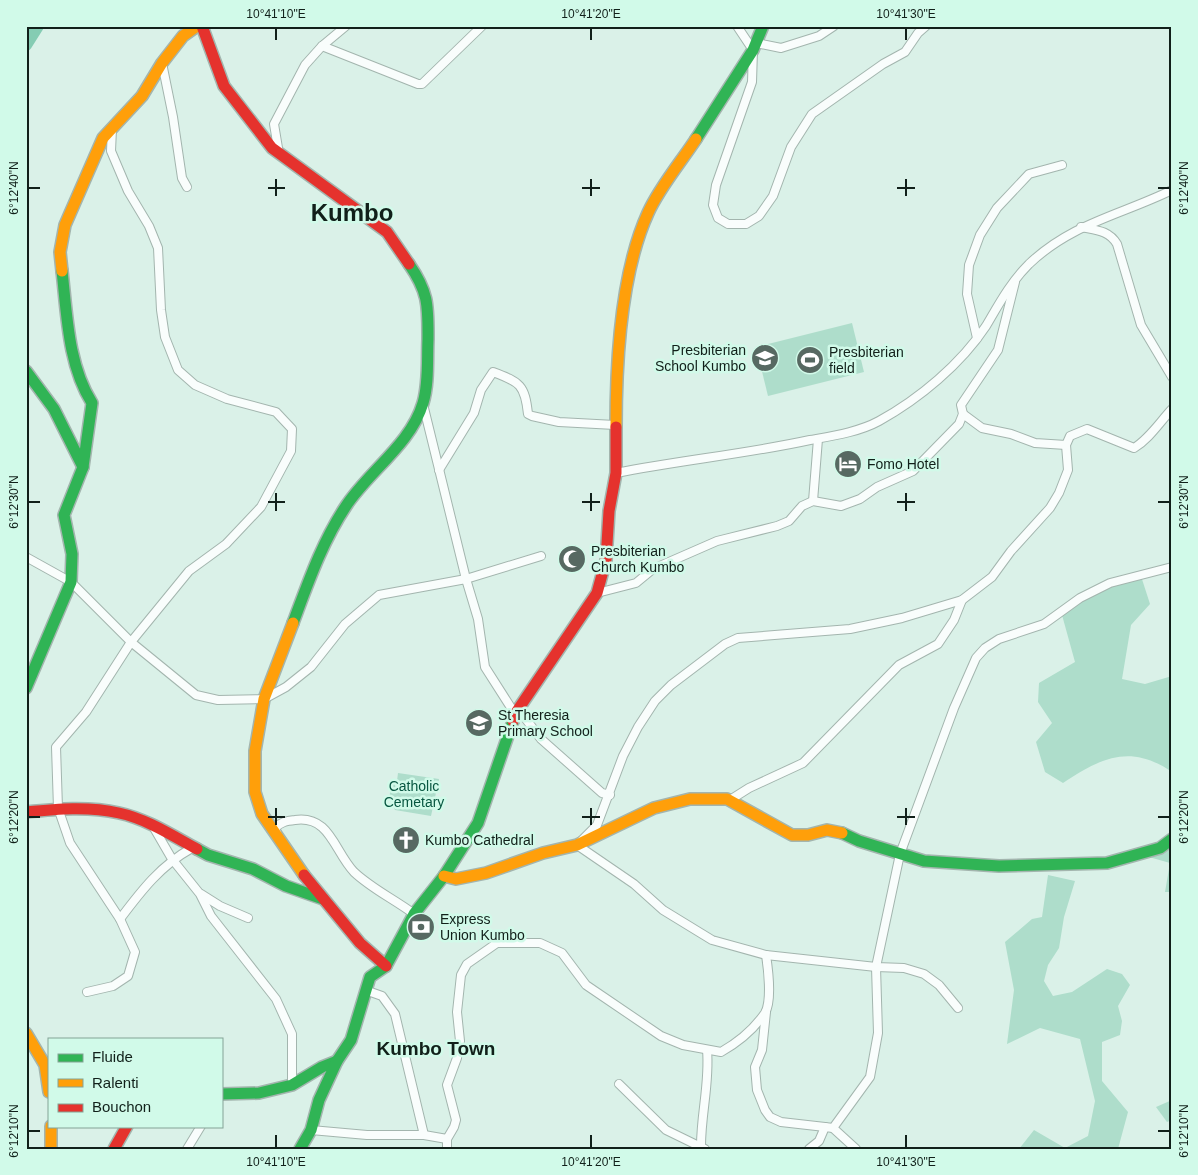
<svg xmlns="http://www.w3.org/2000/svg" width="1198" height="1175" font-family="Helvetica,sans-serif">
  <rect width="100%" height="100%" fill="#daf1e8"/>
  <g fill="#aeddcb">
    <path d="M852,323L864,372L768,396L756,347Z"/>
    <path d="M1140,573L1150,604L1131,625L1122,679L1145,684L1172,676V772C1130,743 1101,758 1063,783L1045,772L1036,742L1052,723L1038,702L1039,683L1075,662L1062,615L1108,580Z"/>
    <path d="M398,773L439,779L431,816L395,810L389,799L392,781H397Z"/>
    <path d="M1172,834V892H1165L1170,863L1149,857Z"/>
    <path d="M1048,875L1075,881L1064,917L1059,948L1048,965L1044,981L1053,996L1072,992L1107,969L1122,974L1130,985L1118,1006L1122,1021L1120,1035L1102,1042V1081L1128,1112L1118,1149H1019L1034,1130L1065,1148L1088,1136L1095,1101L1080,1039L1040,1028L1007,1044L1014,990L1005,942L1032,919L1042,917Z"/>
    <path d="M1172,1100V1120L1167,1122L1156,1107Z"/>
  </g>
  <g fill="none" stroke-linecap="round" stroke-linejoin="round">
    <path stroke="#85ccb3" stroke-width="12" d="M26,45L38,26"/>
    <g stroke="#a3b5ae" stroke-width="10">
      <g id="street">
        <path d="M737,26L753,50L752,82L716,185L713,205L718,218L728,224H746L759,216L773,196L791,147L812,114L883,64L905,52L918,33L926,26"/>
        <path d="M756,43L781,48L819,36L834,26"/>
        <path d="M322,46L418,84H422L482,26"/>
        <path d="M162,63L173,117L182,178L187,187"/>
        <path d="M279,154L274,124L305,65L322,46L346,26"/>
        <path d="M1081,227C1095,230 1109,230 1117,244L1141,325L1172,377"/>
        <path d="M977,338L967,294L969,265L980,235L997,208L1029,174L1062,165"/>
        <path d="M423,404L466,579L478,619L485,667L515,714"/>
        <path d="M963,414L982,428L1011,434L1035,443L1066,445"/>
        <path d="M439,470L474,413L481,390L493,372C520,382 525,385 528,414L532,416L559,422L615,425"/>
        <path d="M616,473C681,460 746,454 810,440C832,436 859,432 879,421C919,399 961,364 986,326C999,304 1010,283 1029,264C1072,223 1121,215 1172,190"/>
        <path d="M813,501L818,439"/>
        <path d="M26,557L71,582L131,642L196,695L218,700L264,699L286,687L311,667L345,624L379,595L466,579L541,556"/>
        <path d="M597,593L636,583L653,569L717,541L777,526L789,521L802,506L813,501L841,506L860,499L877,487L913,471L959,424L963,414L961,405L998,350L1015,282"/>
        <path d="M519,710L541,739L602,793L610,795"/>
        <path d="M730,800L749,788L803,763L899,665L938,644L954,620L962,600"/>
        <path d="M154,828L172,859L200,894L211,916L276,999L292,1034V1085"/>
        <path d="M278,836L275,828C281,822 286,821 295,820C330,815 334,851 354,872C372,889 394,899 414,914"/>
        <path d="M201,894L220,906L248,918"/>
        <path d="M120,919C141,891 161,865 192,848"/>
        <path d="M365,990L382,996L395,1014L424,1135"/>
        <path d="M87,992L113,986L128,976L135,952L120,919L70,843L58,808L56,747L86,712L131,642L189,571L226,544L261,507L291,451L292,429L276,412L227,399L195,385L178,370L165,337L161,310L158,248L149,226L128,191L111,151L112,129"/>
        <path d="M958,1008L939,985L924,974L904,968L876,967L766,955L712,940L663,910L634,884L577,845L597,825L623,756L638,727L655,701L671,685L725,644L738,638L850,629L902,618L962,600L992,577L1011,551L1050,508L1059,493L1068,470L1066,445L1070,436L1087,429L1134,448C1149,439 1159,423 1172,409"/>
        <path d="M766,1012L762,1050L755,1067L757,1090L765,1110L770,1117L781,1122L825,1127"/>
        <path d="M619,1084L666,1130L705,1149"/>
        <path d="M833,1128L856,1149"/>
        <path d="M311,1130L367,1135H424L447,1139"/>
        <path d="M701,1146C701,1113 710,1082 707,1050"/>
        <path d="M187,1149L201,1126"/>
        <path d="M447,1149V1139L454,1127L456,1120L447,1085L457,1058L460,1041L457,1012L461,975L467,964L497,943H540L562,953L586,985L661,1036L683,1045L721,1052C737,1043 754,1029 765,1013C772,1001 768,968 766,955"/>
        <path d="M809,1149L819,1141L825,1127L833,1128L870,1077L878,1033L876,967L900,854L954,708L976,658L985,648L999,639L1044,624L1080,598L1110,583L1172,567"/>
      </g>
    </g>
    <g stroke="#a3b5ae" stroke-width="14">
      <g id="fast">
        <path d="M696,139L753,50L763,26"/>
        <path d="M26,371L54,409L83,467"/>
        <path d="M293,623C308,583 322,542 346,506C369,471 411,444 423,403C429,383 427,360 428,339C428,306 429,293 409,264"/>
        <path d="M26,688L71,582L72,554L64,515L83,467L92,403C68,365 67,315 62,271"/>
        <path d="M842,833L859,841L924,861L999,866L1107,863L1160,848L1172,839"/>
        <path d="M197,849L208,855L253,869L286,886L323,899"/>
        <path d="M221,1094L259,1093L292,1085L322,1067L337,1061L351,1040L370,977L386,966L414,914L444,876L478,823L513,721"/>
        <path d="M300,1149L311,1130L319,1100L337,1061"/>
      </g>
    </g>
    <g stroke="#a3b5ae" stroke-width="14">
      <g id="slow">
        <path d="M62,271L60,252L65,225L103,138L142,96L162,63L183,36L197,26"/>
        <path d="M616,427C616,363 621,272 648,213C659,188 681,162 696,139"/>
        <path d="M293,623L264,699L255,751V792L262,814L304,875"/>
        <path d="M444,876L456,879L486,873L543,853L577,845L654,808L690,799H727L792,835H808L827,830L842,833"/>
        <path d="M26,1033L45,1065L49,1092"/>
        <path d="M51,1126V1149"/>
      </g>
    </g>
    <g stroke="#a3b5ae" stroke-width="14">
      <g id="jam">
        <path d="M202,26L224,86L272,148L387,232L409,264"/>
        <path d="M513,721L515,714L597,593L606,560L609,511L616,473V427"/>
        <path d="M26,812C57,809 88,806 119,813C147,819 173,836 197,849"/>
        <path d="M304,875L360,943L386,966"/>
        <path d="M114,1149L127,1126"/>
      </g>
    </g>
    <use href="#street" stroke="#f9fdfc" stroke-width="8"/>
    <use href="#fast" stroke="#30b455" stroke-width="11"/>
    <use href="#slow" stroke="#ff9f0a" stroke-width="11"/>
    <use href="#jam" stroke="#e5322d" stroke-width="11"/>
  </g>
  <path fill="none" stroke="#11201a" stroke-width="2" d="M276,28V40M591,28V40M906,28V40M276,179V196M591,179V196M906,179V196M28,188H40M268,188H285M582,188H600M897,188H915M1158,188H1170M276,493V511M591,493V511M906,493V511M28,502H40M268,502H285M582,502H600M897,502H915M1158,502H1170M276,808V825M591,808V825M906,808V825M28,817H40M268,817H285M582,817H600M897,817H915M1158,817H1170M28,1131H40M1158,1131H1170M276,1135V1148M591,1135V1148M906,1135V1148"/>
  <defs>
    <g id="school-disc" transform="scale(1.4375)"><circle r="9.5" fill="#576962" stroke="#d1fae9"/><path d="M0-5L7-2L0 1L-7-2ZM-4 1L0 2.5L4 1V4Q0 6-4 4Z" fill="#fff"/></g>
    <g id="stadium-disc" transform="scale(1.4375)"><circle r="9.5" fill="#576962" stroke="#d1fae9"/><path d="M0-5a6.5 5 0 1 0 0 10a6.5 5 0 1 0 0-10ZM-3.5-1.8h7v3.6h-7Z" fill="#fff"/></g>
    <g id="hotel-disc" transform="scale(1.4375)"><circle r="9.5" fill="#576962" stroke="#d1fae9"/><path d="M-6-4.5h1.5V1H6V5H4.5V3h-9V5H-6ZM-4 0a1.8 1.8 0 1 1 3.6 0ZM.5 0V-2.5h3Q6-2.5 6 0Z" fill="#fff"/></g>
    <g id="mosque-disc" transform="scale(1.4375)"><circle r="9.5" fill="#576962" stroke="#d1fae9"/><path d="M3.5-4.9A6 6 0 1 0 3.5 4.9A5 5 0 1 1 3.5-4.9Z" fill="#fff"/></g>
    <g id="church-disc" transform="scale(1.4375)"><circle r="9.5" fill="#576962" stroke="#d1fae9"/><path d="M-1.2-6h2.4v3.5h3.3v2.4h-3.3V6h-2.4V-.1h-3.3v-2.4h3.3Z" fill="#fff"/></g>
    <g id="bank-disc" transform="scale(1.4375)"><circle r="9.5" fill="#576962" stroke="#d1fae9"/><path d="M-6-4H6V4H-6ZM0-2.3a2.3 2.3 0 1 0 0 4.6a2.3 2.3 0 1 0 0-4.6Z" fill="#fff"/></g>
  </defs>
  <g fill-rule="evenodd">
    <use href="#school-disc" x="765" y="358"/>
    <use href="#stadium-disc" x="810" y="360"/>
    <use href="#hotel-disc" x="848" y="464"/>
    <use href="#mosque-disc" x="572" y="559"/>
    <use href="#school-disc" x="479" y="723"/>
    <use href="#church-disc" x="406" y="840"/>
    <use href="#bank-disc" x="421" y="927"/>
  </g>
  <g text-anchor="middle" stroke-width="5" stroke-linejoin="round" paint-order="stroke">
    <g font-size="14" fill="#11201a" stroke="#d1fae9" text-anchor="start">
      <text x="746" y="355" text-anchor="end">Presbiterian<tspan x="746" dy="16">School Kumbo</tspan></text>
      <text x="829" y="357">Presbiterian<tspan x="829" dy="16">field</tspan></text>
      <text x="867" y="469">Fomo Hotel</text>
      <text x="591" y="556">Presbiterian<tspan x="591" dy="16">Church Kumbo</tspan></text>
      <text x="498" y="720">St Theresia<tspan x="498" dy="16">Primary School</tspan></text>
      <text x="425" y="845">Kumbo Cathedral</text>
      <text x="440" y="924">Express<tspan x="440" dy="16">Union Kumbo</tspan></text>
    </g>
    <g font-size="14" fill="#075640" stroke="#d1fae9">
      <text x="414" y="791">Catholic<tspan x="414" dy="16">Cemetary</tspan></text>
    </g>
    <g font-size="19" font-weight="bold" fill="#11201a" stroke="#d1fae9">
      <text x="436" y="1055">Kumbo Town</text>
    </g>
    <g font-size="24" font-weight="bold" fill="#11201a" stroke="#d1fae9">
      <text x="352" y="221">Kumbo</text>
    </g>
  </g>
  <rect width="1198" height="1175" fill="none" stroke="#d1fae9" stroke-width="55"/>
  <rect x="48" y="1038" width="175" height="90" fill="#d1fae9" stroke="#84a396"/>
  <rect x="58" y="1054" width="25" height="8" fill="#30b455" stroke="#84a396"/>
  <text x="92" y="1062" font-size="15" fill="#11201a">Fluide</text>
  <rect x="58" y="1079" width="25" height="8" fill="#ff9f0a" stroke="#84a396"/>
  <text x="92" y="1088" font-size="15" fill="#11201a">Ralenti</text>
  <rect x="58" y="1104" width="25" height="8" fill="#e5322d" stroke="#84a396"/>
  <text x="92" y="1112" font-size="15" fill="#11201a">Bouchon</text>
  <rect x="28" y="28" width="1142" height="1120" fill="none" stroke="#11201a" stroke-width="2"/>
  <g font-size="12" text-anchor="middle" fill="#11201a">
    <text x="276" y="18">10°41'10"E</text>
    <text x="591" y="18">10°41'20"E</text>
    <text x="906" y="18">10°41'30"E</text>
    <text transform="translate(14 188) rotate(-90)" y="4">6°12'40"N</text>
    <text transform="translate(1184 188) rotate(-90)" y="4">6°12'40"N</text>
    <text transform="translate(14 502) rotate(-90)" y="4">6°12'30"N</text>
    <text transform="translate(1184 502) rotate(-90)" y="4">6°12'30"N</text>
    <text transform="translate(14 817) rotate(-90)" y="4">6°12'20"N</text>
    <text transform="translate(1184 817) rotate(-90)" y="4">6°12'20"N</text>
    <text transform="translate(14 1131) rotate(-90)" y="4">6°12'10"N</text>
    <text transform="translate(1184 1131) rotate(-90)" y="4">6°12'10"N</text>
    <text x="276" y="1166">10°41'10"E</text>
    <text x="591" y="1166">10°41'20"E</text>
    <text x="906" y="1166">10°41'30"E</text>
  </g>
</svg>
